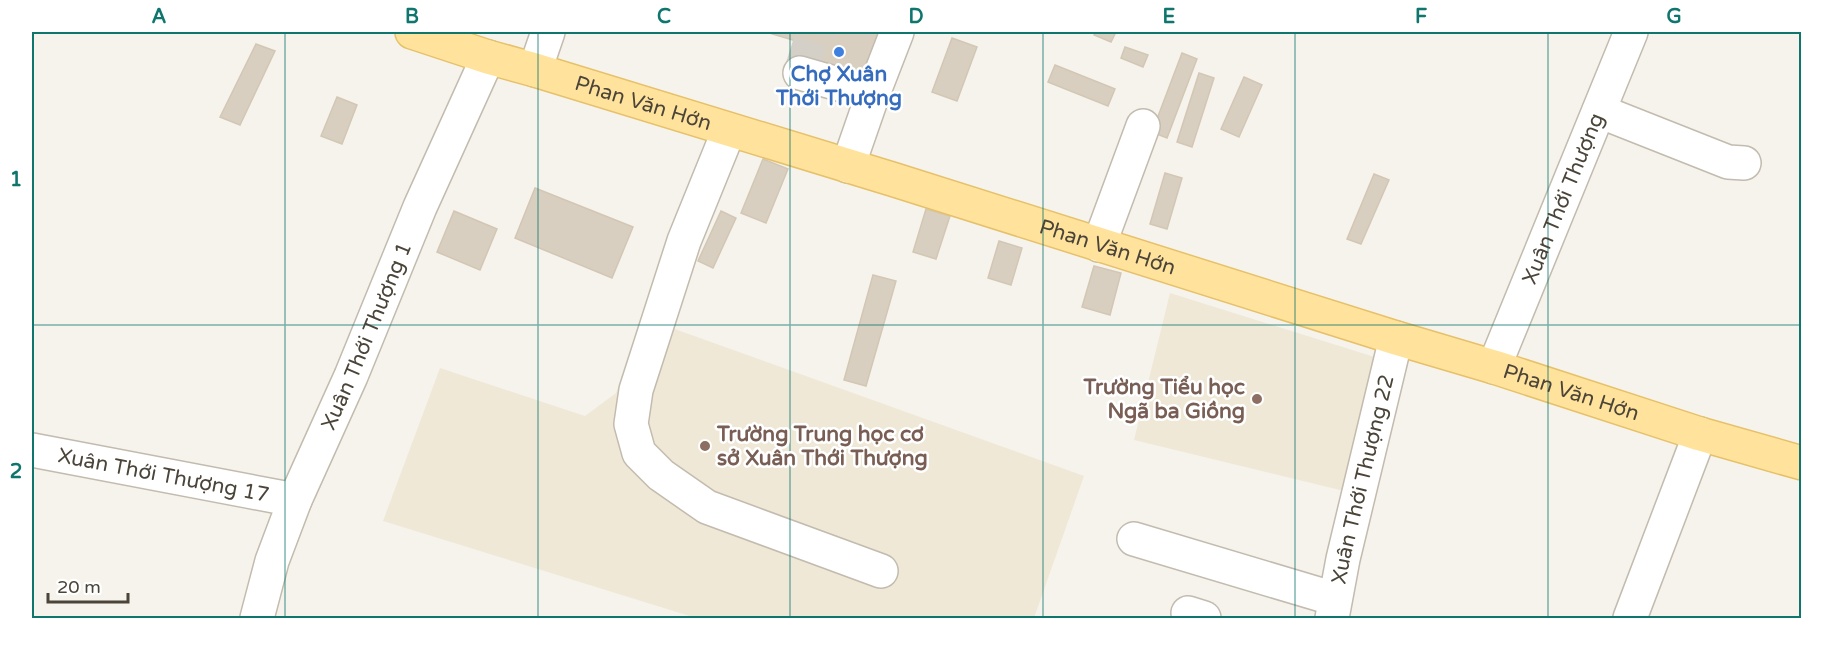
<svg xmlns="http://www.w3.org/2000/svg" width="1833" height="650" font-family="'Varela Round',sans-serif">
  <rect width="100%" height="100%" fill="#f6f3ec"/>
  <g fill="#efe8d6">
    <path d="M1170,293L1381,359L1344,491L1134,440Z"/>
    <path d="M645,316L672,328L1084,476L1034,618H696L383,521L440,368L585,416L616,393Z"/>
  </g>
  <g fill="#d8cfc1" stroke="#d3c7b4" stroke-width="1.5">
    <path d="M766,32H884L864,82L799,61L806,44Z"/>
    <path d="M1096,32H1116L1111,42L1094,35Z"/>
    <path d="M952,38L977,47L957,101L932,92Z"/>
    <path d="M256,44L275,51L240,125L220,117Z"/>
    <path d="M1125,47L1148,55L1143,67L1121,58Z"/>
    <path d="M1182,53L1197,59L1167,138L1152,132Z"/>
    <path d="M1055,65L1115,89L1108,106L1048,82Z"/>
    <path d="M1199,73L1214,78L1192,147L1177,142Z"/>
    <path d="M1244,77L1262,85L1239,137L1221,129Z"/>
    <path d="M337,97L357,105L342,144L321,136Z"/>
    <path d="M763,159L788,169L766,223L741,213Z"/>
    <path d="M1165,173L1182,178L1167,229L1150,224Z"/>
    <path d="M1374,174L1389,180L1361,244L1347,239Z"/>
    <path d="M535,188L633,227L612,278L515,238Z"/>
    <path d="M926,209L950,216L936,259L913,252Z"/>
    <path d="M454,211L497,229L480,270L437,252Z"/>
    <path d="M721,211L736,218L713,268L698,261Z"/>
    <path d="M999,241L1022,248L1011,285L988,278Z"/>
    <path d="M1094,266L1121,273L1110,315L1082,307Z"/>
    <path d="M873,275L896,281L866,386L844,380Z"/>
  </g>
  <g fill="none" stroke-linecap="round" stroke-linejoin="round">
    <path stroke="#d4d0c8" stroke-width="33" stroke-dasharray="33 16" stroke-linecap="butt" d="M800,73L813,32"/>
    <g stroke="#c2bbae" stroke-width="36">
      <g id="minor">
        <path d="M535,70L548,32"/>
        <path d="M800,73L873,94"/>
        <path d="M1599,111L1728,162L1744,163"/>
        <path d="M729,130L684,241L636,390L631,424L639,453L661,475L707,507L881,571"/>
        <path d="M848,166L873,94L897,32"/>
        <path d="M1099,245L1143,126"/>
        <path id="s1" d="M1494,367L1631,32"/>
        <path id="s2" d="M32,450L295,500"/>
        <path d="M1134,539L1335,599"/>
        <path d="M1188,613L1204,618"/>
        <path id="s3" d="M257,618L272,561L295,500L351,376L420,207L488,57"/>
        <path id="s4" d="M1332,618L1343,559L1396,338"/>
        <path d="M1630,618L1700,434"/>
      </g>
    </g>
    <g stroke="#e6c16a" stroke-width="36">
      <g id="major">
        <path id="s5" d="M412,32L488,57L535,70L895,180L1396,338L1494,367L1700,434L1802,463"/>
      </g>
    </g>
    <use href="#minor" stroke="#fff" stroke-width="33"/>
    <use href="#major" stroke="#ffe39c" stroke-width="33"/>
  </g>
  <path fill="none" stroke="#0f766e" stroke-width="1.5" stroke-opacity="0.55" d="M285,32V618M538,32V618M790,32V618M1043,32V618M1295,32V618M1548,32V618M32,325H1802"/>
  <circle fill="#3f7fe0" stroke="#fff" stroke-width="2" cx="839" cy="52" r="6"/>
  <g fill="#8d6e63" stroke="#fff" stroke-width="2">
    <circle cx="1257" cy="399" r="6"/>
    <circle cx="705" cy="446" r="6"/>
  </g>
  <g text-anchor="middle" stroke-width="5" stroke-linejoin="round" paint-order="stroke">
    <g font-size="21" font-weight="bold" fill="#366cbe" stroke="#fff">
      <text x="839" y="81">Chợ Xuân<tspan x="839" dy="24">Thới Thượng</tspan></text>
    </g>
    <g font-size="21" fill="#4b4439" stroke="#fff">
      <text dy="7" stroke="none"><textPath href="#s5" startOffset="242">Phan Văn Hớn</textPath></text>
      <text dy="7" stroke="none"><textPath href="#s1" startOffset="182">Xuân Thới Thượng</textPath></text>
      <text dy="7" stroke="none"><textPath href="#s5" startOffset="728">Phan Văn Hớn</textPath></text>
      <text dy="7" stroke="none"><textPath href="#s3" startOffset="303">Xuân Thới Thượng 1</textPath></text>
      <text dy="7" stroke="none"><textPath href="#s5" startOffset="1214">Phan Văn Hớn</textPath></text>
      <text dy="7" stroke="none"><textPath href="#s2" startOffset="134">Xuân Thới Thượng 17</textPath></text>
      <text dy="7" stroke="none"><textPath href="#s4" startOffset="142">Xuân Thới Thượng 22</textPath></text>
    </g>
    <g font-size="21" font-weight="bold" fill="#785e54" stroke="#fff" text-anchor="end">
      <text x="1245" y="394">Trường Tiểu học<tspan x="1245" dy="24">Ngã ba Giồng</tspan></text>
      <text x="717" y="441" text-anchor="start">Trường Trung học cơ<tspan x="717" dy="24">sở Xuân Thới Thượng</tspan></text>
    </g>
  </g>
  <rect width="1833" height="650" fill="none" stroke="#ffffff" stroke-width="66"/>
  <path d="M48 593v9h80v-9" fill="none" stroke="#4b4439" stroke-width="3"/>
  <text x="57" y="593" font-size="18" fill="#4b4439" stroke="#ffffff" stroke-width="4.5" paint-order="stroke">20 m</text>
  <rect x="33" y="33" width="1767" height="584" fill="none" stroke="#0f766e" stroke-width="2"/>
  <g font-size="20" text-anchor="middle" font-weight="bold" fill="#0f766e">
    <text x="159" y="23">A</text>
    <text x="412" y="23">B</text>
    <text x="664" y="23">C</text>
    <text x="916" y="23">D</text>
    <text x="1169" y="23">E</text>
    <text x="1421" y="23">F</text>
    <text x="1674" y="23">G</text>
    <text x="16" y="186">1</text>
    <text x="16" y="478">2</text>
  </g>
</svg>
